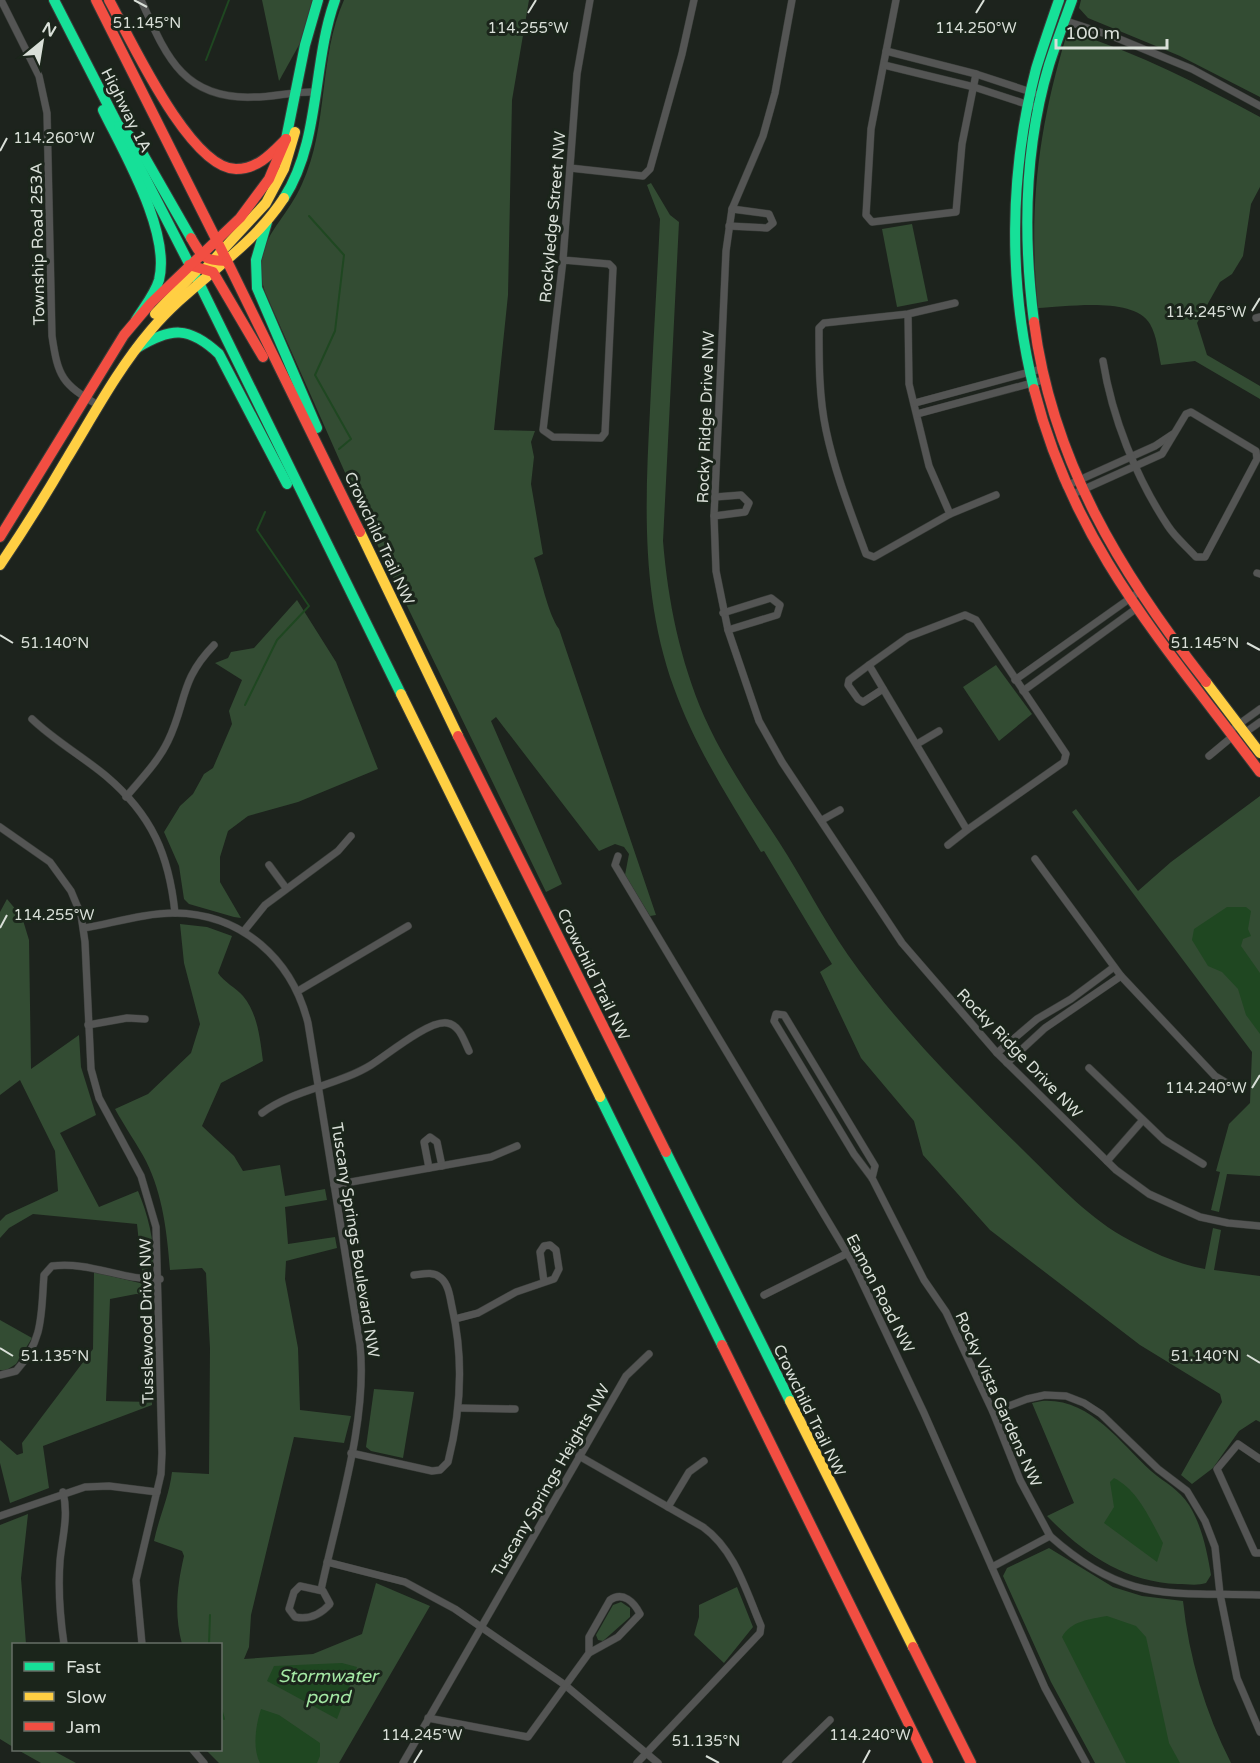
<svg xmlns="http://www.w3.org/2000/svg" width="1260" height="1763" font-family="'Varela Round',sans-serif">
  <rect width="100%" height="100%" fill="#1d231d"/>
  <g fill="#334c33">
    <path d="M262,0H324L279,81Z"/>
    <path d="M344,0H529L512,100L508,295L494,430L535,431L531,442L534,457L531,484L543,554L534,558C541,578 548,614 559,629L656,915L650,916L625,875L629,854L624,847L615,844L599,851L496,717L491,721L562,884L546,892L374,538L265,292C249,242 284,225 302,184C329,126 318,58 344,0Z"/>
    <path d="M1081,0H1260V97L1180,56L1088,18L1079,8Z"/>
    <path d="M1074,33C1140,54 1199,84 1260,117V187L1251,204L1243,256L1232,274L1220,282L1197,323L1207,355L1260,386V399L1195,361L1161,365C1158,352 1157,336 1150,324C1134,296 1066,307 1038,308C1028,212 1038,129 1066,37Z"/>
    <path d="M651,183L670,215L679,222L663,541C668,602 680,660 704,716C724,761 752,801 779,842C803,879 823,919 848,955C898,1026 960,1088 1022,1149C1053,1179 1084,1214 1122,1236C1147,1250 1176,1264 1205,1269L1213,1228L1221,1230L1214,1270L1260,1276V1422L1256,1420L1239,1431L1213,1468L1192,1484L1181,1475L1222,1402L1220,1394L1140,1345L990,1230L923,1155L914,1121L861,1058L822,976L820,972L832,964L764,851L761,852C729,799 695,747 674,688C641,597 645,504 650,410C653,346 657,283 660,219L647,185Z"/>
    <path d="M912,224L928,301L897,307L882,229Z"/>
    <path d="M297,600L336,662L378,769L298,802L248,816L228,831L220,857V882L241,918L234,917L189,904L184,899L179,866L164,832L180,806L193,794L204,774L213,768L232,724L229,711L242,680L215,663L228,658L231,652L254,648Z"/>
    <path d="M996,665L1032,714L999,741L963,687Z"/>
    <path d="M1260,796V1176L1227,1174L1219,1212L1211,1210L1220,1172L1216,1171L1229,1124L1250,1103L1252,1052L1072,812L1076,809L1138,891L1171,862Z"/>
    <path d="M7,899L22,917L29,940L31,1069L79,1035L81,1067L96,1115L60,1133L99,1207L138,1191C148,1215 154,1239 154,1266L142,1271L137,1224L33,1214L9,1228L0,1238V1221L6,1215L58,1191L55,1151L20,1080L0,1095V912Z"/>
    <path d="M180,924L207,927L232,936L218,973C224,982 236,988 243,996C258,1014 260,1039 263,1061L221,1083L202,1126L234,1156L243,1171L280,1165L285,1196L325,1189L327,1200L285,1207L288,1244L335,1237L337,1248L286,1261L285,1279L298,1348L300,1410L351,1416L344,1443L294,1437L251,1615L249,1647L244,1659L313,1654L362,1634L376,1583L430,1606L339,1763H219L206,1750H220V1644H182C174,1614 177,1586 184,1556L182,1551L154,1541C159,1517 169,1497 172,1472L209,1474L210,1348L206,1273L202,1268L170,1270C167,1233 163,1195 146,1161C137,1144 125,1127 115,1109L148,1094L191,1053L200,1024L184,963Z"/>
    <path d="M94,1272L144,1284L151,1295L136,1294L110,1299L106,1401L152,1402V1405L43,1446L49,1488L10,1503L0,1463V1440L17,1455L23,1453L22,1443L93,1349Z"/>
    <path d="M0,1320L32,1338L16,1364L5,1371L0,1370Z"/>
    <path d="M374,1389L414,1392L403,1458L371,1451L366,1447Z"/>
    <path d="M1042,1401C1090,1398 1119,1442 1151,1471C1165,1483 1179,1489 1189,1505C1202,1526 1207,1551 1211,1575L1206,1583C1197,1586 1187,1584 1178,1584C1124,1582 1083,1553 1047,1516L1074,1503L1032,1403Z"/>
    <path d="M28,1514L21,1578L26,1644H14L13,1747L0,1739V1525Z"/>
    <path d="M1049,1548L1113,1587L1142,1596L1183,1601C1189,1658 1205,1712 1231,1763H1095L1051,1682L1003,1576L1007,1568Z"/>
    <path d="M737,1587L753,1627L724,1663L694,1635L699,1617V1605Z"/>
    <path d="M621,1602L630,1608V1617L603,1641L598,1640L596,1635L613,1605Z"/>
    <path d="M18,1750H52L76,1763H41Z"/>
  </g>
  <g fill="#1f4721">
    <path d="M1227,907H1246L1251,911L1248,929L1251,936L1243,939L1241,946L1260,973V1034L1246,1015L1238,989L1222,972L1208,966L1192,940L1194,929Z"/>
    <path d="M1114,1478C1138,1490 1150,1519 1163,1543L1157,1562L1104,1523L1114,1507L1110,1482Z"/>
    <path d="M1107,1616L1136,1626L1146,1637L1169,1743L1180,1763H1126L1062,1637C1070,1621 1091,1619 1107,1616Z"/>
    <path d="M342,1663L357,1667L337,1719L267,1681L274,1666Z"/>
    <path d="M261,1709L279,1715L320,1743V1756L317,1763H260C252,1748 256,1724 261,1709Z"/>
  </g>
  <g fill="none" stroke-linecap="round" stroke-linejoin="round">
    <g stroke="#1f4721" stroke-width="2">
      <path d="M206,60L229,0"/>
      <path d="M309,216L344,255L335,331L315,375L351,439L339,449"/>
      <path d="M245,705L277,640L309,606L257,530L265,512"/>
      <path d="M209,1644L210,1615"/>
      <path d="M220,1705L224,1719"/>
    </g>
    <g stroke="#383c38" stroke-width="8">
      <g id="street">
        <path d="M1,0L39,76L47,113L52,336C58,377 62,384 98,405"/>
        <path d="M141,0C166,56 183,100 254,97C275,97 294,91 315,92"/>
        <path d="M792,0L775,93L763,136L732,209L726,251L714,516L716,571L728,630L759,721L782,762L902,943L997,1053L1116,1170L1149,1194L1200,1217L1228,1223L1260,1226"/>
        <path d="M896,0L871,129L866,215L872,222L956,212L962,144L976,74"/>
        <path d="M1063,20L1112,36L1192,69L1260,106"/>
        <path d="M886,51L976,74L1034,93"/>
        <path d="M884,65L974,87L1032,106"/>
        <path d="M570,168L643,176L650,169L682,54L694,0"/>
        <path d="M729,226L767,228L773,223L769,214L732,209"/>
        <path d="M563,260L609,264L613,268L605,433L601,438L553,437L543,430L563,260L577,74L590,0"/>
        <path d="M908,314L909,384L929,466L950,514L874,557L866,554C851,513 835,473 826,430C819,397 819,362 819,328L824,323L908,314L955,303"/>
        <path d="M1256,318L1260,317"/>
        <path d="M915,403L1041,369"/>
        <path d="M917,414L1043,380"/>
        <path d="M1066,486L1155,446L1173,434"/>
        <path d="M1071,495L1162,454L1186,414L1191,412L1256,451L1257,459L1205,557H1196C1187,547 1175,537 1168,526C1136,478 1112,417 1103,361"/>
        <path d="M950,514L996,495"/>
        <path d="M714,516L745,512L749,503L741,495L715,497"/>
        <path d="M1257,573L1260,574"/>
        <path d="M723,613L771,598L780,605L777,615L728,630"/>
        <path d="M965,615L976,620L1066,754L1064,762L967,830L869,665L908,637Z"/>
        <path d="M869,665L849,680L848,685L858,699L863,702L883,689"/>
        <path d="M1015,680L1139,592"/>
        <path d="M1023,691L1137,608"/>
        <path d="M32,719C55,741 82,756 106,776C152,815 169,855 175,913"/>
        <path d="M1235,727L1260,709"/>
        <path d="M1243,734L1260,722"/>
        <path d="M917,744L939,731"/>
        <path d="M1209,756L1233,736"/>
        <path d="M126,797C141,779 158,762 168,741C187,702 179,681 214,645"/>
        <path d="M822,820L840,810"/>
        <path d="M0,827L50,862L71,891L81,915L85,942L91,1069L99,1098L141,1176L156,1227L162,1453L161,1474L136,1580L142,1644"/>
        <path d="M948,845L967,830"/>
        <path d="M618,856L615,865L853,1263L924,1413L1045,1688L1086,1763"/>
        <path d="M1035,859L1121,976L1215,1076L1235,1088"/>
        <path d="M269,865L286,888"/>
        <path d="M84,928C113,923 145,913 175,913C242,914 292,959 308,1023L360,1345C368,1421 337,1514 321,1590"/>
        <path d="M244,931L265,905L338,851L351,836"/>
        <path d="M298,991L408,926"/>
        <path d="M88,1025L127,1018L145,1019"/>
        <path d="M997,1053L1037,1019L1071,999L1114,967"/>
        <path d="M1007,1063L1045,1028L1121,976"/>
        <path d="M1089,1068L1164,1140L1203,1164"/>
        <path d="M262,1113C294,1089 337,1086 371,1065C387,1055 429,1020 447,1023C460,1025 464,1041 469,1051"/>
        <path d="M1107,1161L1142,1121"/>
        <path d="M429,1168L424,1142L430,1137L437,1142L442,1166"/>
        <path d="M872,1178L875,1166L784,1015L776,1014L774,1021L854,1154L872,1178L924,1280L946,1312L993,1412L1020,1480L1050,1536"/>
        <path d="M334,1185L491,1157L517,1146"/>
        <path d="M764,1295L848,1253"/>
        <path d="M455,1319L478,1313L516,1292L554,1279L559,1269L556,1250L550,1245L544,1246L540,1252L544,1282"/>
        <path d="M0,1375L16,1371C44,1340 41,1314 44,1275L52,1266C90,1261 123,1281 160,1279"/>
        <path d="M459,1408L515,1409"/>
        <path d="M993,1412L1027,1399L1045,1395L1066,1396L1084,1403L1101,1414L1158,1469L1187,1491L1205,1521L1215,1547L1220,1594L1237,1678L1260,1732"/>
        <path d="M351,1453L432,1471L440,1470L448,1462C461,1411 464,1359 452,1307C450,1298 449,1285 441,1278C433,1271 423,1274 414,1275"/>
        <path d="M579,1456L703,1527C735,1550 746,1591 761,1626L760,1633L637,1763"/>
        <path d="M1260,1459L1238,1444L1217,1469L1255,1553H1260"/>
        <path d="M63,1492C69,1516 62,1538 60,1561C58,1589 60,1617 64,1644"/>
        <path d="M668,1507L689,1472L704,1461"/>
        <path d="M0,1516L85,1487L109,1486L157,1492"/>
        <path d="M327,1562L405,1582L455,1609L565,1685L658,1763"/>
        <path d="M992,1567L1050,1536C1125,1603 1167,1592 1260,1595"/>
        <path d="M300,1586L323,1591L330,1604C321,1614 309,1620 295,1617L289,1609L294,1592Z"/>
        <path d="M428,1718L528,1737L589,1653L618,1637L640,1614C634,1602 623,1591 610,1600L589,1637V1653"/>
        <path d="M193,1750L204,1763"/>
        <path d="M403,1763L626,1376L649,1354"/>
        <path d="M786,1763L830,1720"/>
      </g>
    </g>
    <g stroke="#383c38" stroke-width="12">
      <g id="fast">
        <path d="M54,0L199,283"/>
        <path d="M103,110C124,153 171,232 159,280C155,294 144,307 136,320"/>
        <path d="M119,126L136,142L191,238"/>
        <path d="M286,139L305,45L318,0"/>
        <path d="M284,198C321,140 312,64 335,0"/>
        <path d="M267,222L256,260L257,288L317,428"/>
        <path d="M199,283L401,694"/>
        <path d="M1034,322C1023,237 1024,148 1049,65C1056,43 1064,22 1072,0"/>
        <path d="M137,348C171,327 189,326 219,354L287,484"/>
        <path d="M1034,389C1008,285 1009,173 1036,69C1043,46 1051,23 1059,0"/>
        <path d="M600,1097L722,1345"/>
        <path d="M666,1152L790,1401"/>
      </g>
    </g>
    <g stroke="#383c38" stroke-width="12">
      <g id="slow">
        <path d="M207,267L266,203L284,169L295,132"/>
        <path d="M155,314L198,269"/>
        <path d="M360,532L458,736"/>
        <path d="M0,565C23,531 45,496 66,460C93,416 117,370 151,330C191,282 249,252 284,198"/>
        <path d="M1206,682L1260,753"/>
        <path d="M401,694L600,1097"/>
        <path d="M790,1401L913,1647"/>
      </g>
    </g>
    <g stroke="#383c38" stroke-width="12">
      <g id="jam">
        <path d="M96,0L227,261C204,261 202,257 191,238"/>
        <path d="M109,0C130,38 190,169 236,169C258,169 272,153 286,139"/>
        <path d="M227,261L360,532"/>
        <path d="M189,265L213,272L263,357"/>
        <path d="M1034,322C1052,461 1121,574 1206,682"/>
        <path d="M1034,389C1074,547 1166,646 1260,772"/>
        <path d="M0,537L124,335L151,303L240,218L269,179L286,139"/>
        <path d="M458,736L666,1152"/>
        <path d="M722,1345L928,1763"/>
        <path d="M913,1647L971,1763"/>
      </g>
    </g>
    <use href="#street" stroke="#545554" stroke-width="7"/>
    <use href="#fast" stroke="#16e098" stroke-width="10"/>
    <use href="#slow" stroke="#ffcf43" stroke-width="10"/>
    <use href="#jam" stroke="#f24e42" stroke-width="10"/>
  </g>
  <path fill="none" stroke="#d9dfd8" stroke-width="2" d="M134,0L147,7M528,13L536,0M976,13L984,0M0,151L7,138M1252,311L1260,298M0,635L13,643M1247,643L1260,650M0,928L7,915M1252,1088L1260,1075M0,1348L13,1356M1247,1355L1260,1363M706,1756L719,1763M414,1763L422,1750M863,1763L870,1750"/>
  <g text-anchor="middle" stroke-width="6" stroke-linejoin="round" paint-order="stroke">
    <g font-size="16" fill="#d9dfd8" stroke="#1b251b">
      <text transform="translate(127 110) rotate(63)" y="6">Highway 1A</text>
      <text transform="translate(552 217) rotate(-85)" y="6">Rockyledge Street NW</text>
      <text transform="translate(37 244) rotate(-91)" y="6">Township Road 253A</text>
      <text transform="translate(705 417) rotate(-88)" y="6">Rocky Ridge Drive NW</text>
      <text transform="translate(380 538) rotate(65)" y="6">Crowchild Trail NW</text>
      <text transform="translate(594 974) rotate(64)" y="6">Crowchild Trail NW</text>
      <text transform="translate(1020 1053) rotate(46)" y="6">Rocky Ridge Drive NW</text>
      <text transform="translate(356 1240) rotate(81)" y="6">Tuscany Springs Boulevard NW</text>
      <text transform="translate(881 1293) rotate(63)" y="6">Eamon Road NW</text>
      <text transform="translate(146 1321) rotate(-91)" y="6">Tusslewood Drive NW</text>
      <text transform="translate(999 1399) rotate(66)" y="6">Rocky Vista Gardens NW</text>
      <text transform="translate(810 1410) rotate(64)" y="6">Crowchild Trail NW</text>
      <text transform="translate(550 1480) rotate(-60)" y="6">Tuscany Springs Heights NW</text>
    </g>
    <g font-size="18" font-style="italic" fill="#a4e8a4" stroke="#1b251b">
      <text x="328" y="1682">Stormwater<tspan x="328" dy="21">pond</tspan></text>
    </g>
  </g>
  <g font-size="15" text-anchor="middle" fill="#d9dfd8" stroke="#1b251b" stroke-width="6" stroke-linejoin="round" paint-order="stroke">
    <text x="147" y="28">51.145°N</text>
    <text x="528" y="33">114.255°W</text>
    <text x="976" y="33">114.250°W</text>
    <text x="54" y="143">114.260°W</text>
    <text x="1206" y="317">114.245°W</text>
    <text x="1205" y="648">51.145°N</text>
    <text x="55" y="648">51.140°N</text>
    <text x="54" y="920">114.255°W</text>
    <text x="1206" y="1093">114.240°W</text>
    <text x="1205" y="1361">51.140°N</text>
    <text x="55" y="1361">51.135°N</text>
    <text x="422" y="1740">114.245°W</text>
    <text x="870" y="1740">114.240°W</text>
    <text x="706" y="1746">51.135°N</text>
  </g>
  <rect x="12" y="1643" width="210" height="108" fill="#1b251b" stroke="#676f67" stroke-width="1.5"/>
  <rect x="24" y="1662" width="30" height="9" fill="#16e098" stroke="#676f67" stroke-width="1.5"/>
  <text x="66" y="1673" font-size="18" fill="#d9dfd8">Fast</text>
  <rect x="24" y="1692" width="30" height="9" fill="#ffcf43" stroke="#676f67" stroke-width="1.5"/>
  <text x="66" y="1703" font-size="18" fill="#d9dfd8">Slow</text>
  <rect x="24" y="1722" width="30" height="9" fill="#f24e42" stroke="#676f67" stroke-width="1.5"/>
  <text x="66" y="1733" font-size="18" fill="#d9dfd8">Jam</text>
  <g transform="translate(42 42) rotate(30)" stroke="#1b251b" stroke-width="4.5" paint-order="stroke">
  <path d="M0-4.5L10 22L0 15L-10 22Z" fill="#d9dfd8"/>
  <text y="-9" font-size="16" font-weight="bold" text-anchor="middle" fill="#d9dfd8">N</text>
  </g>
  <path d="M1056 39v9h111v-9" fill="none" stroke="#d9dfd8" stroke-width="3"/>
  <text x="1065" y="39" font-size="18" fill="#d9dfd8" stroke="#1b251b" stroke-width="4.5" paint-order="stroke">100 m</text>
</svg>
